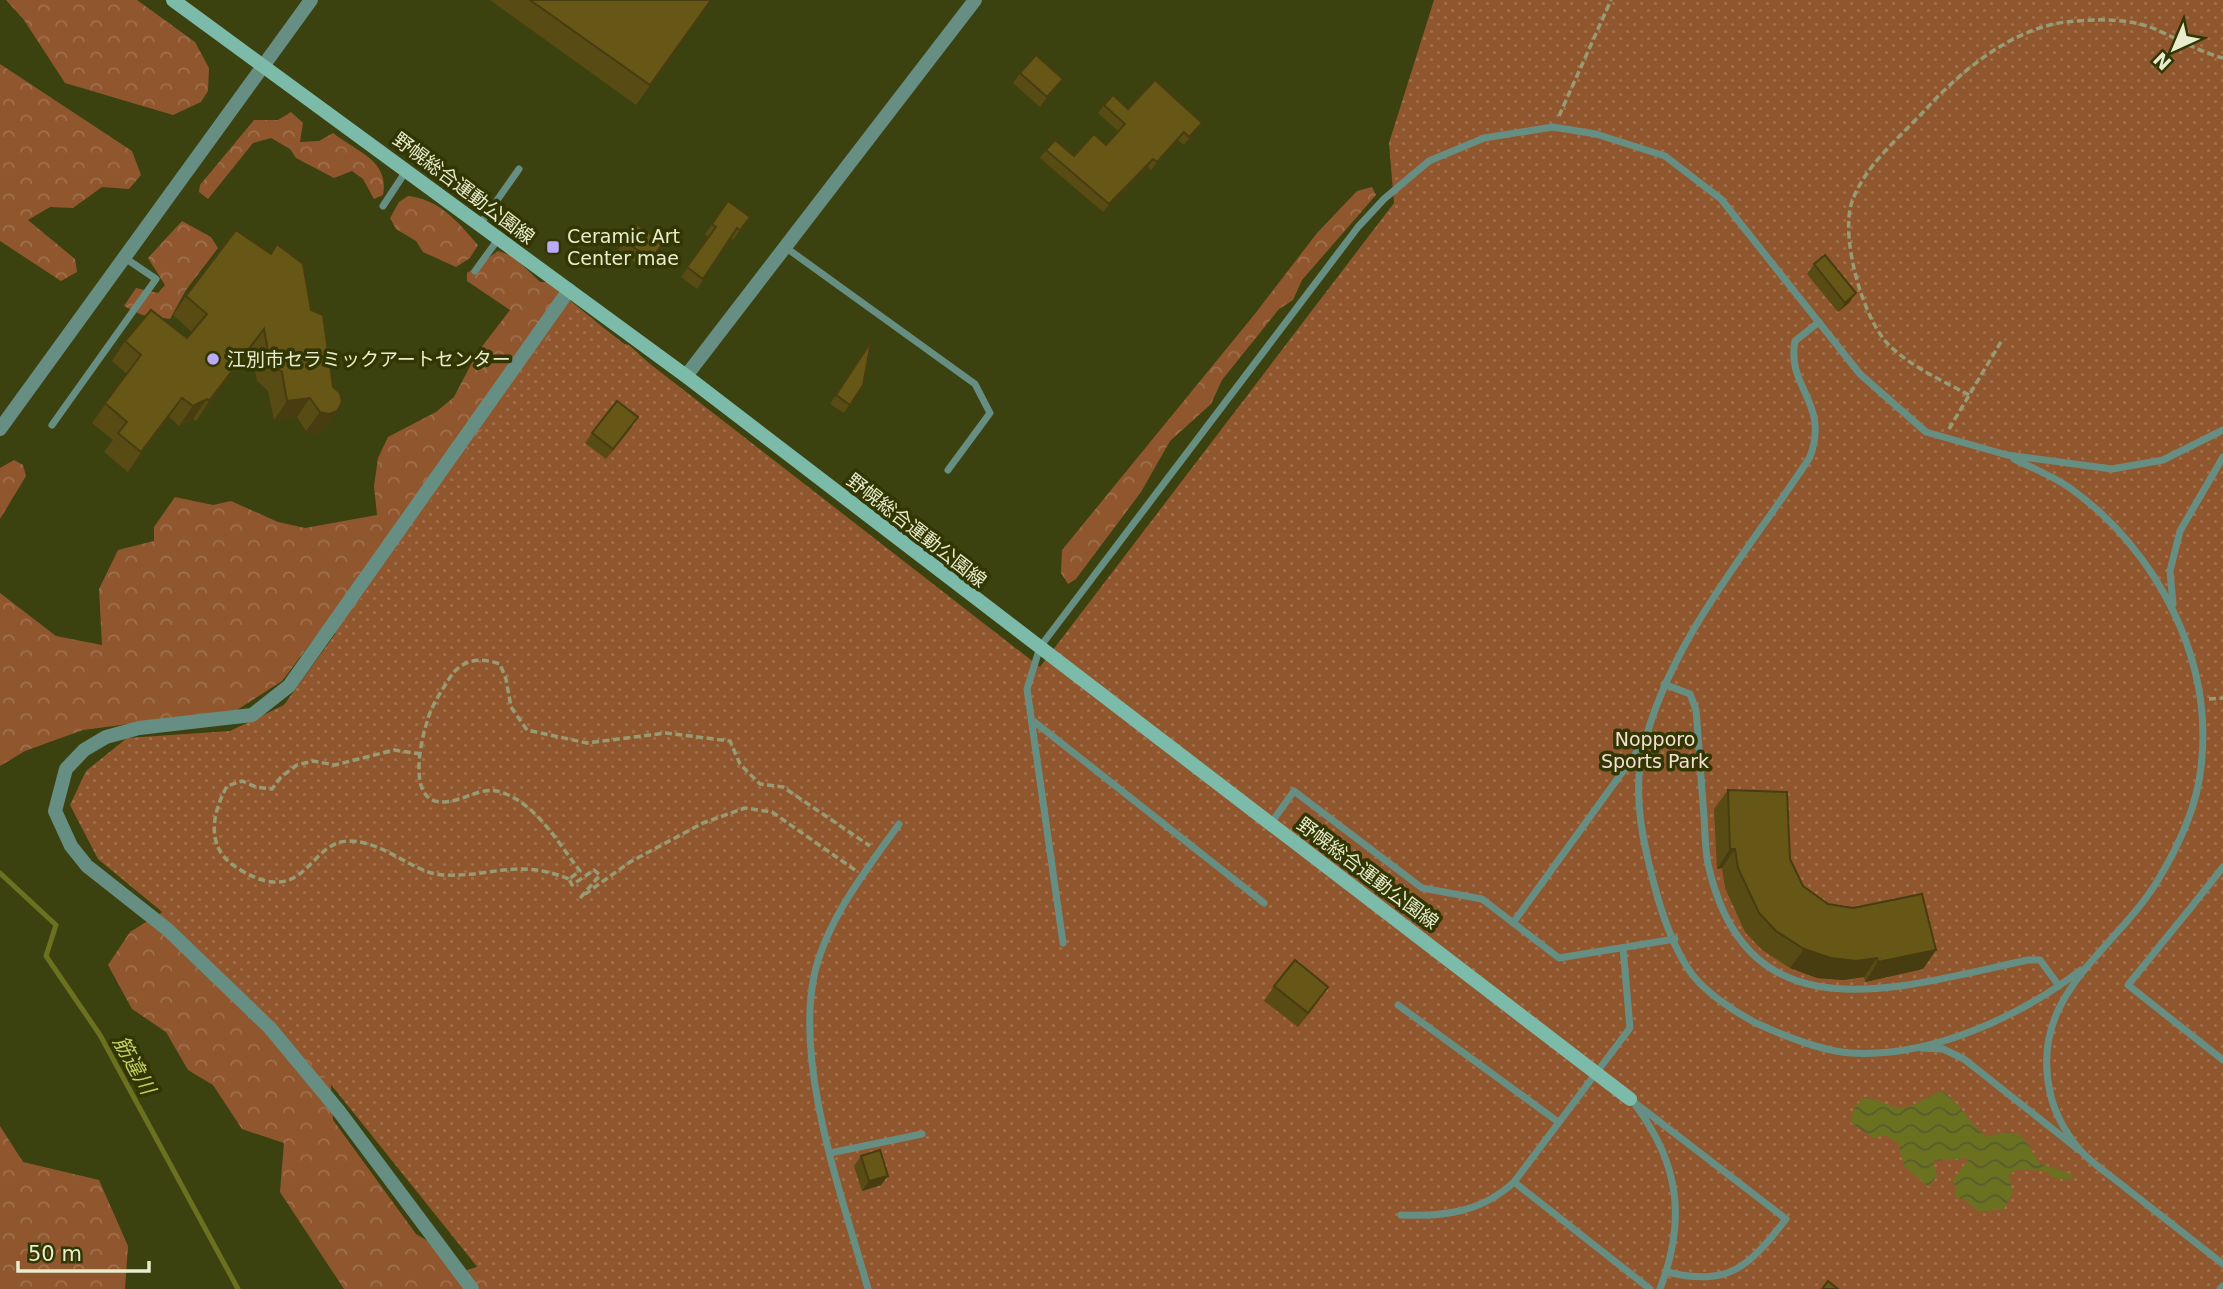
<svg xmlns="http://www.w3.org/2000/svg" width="2223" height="1289" font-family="'DejaVu Sans','Noto Sans JP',sans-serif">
  <defs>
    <pattern id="forest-crowns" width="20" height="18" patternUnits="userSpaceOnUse" patternTransform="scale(1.75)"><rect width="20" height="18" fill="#90572f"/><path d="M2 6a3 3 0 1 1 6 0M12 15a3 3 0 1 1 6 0" fill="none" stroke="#a06f4c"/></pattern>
    <pattern id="park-dots" width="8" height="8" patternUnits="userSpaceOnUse" patternTransform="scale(1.75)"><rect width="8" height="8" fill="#90572f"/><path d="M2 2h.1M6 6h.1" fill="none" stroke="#a06f4c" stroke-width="1.8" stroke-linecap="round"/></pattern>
    <pattern id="water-waves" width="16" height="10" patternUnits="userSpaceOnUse" patternTransform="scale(1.75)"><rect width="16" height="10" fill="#6a7220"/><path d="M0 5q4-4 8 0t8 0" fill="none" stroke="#585c2f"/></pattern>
  </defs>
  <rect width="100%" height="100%" fill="#3c4110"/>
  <g fill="url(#forest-crowns)">
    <path d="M6,0H137L195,42L209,68L208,91L201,102L173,115L65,83L24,20Z"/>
    <path d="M0,64L132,151L141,175L129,189L102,187L73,208L50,207L28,220L75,259L77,272L61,281L0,241Z"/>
    <path d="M291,112L303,123L300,142L319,141L333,133C355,151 390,160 383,195L374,199L363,179L352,171L334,178L296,158L290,149L271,138L253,143L208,199L199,192L200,185L254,120H278Z"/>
    <path d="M1372,187L1376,195L1302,280L1293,300L1279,309L1222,380L1211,404L1170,441L1141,492L1076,579L1068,584L1061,573L1062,550L1254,315L1317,233L1357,191Z"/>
    <path d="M408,196C439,199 458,222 478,245L470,258L456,267L423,252L416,241L396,229L390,218L399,202Z"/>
    <path d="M182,221L211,237L218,248L186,290L170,319L142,315L124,306L136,288L158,293L165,285L148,258Z"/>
    <path d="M498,251L513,256L540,282H547L593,319L612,341L629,345L700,410L362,646L323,627L282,681L237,710L83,730L25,751L0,766V593L56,636L102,645L99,589L118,550L154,541V527L175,497L213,505L231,501L278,522L305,528L377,515L374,486L378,458L388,437L436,412L454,397L477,353L510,310L467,281V273Z"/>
    <path d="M14,460L23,465L26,476L0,519V468Z"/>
    <path d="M182,900L330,1071L333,1120L416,1234L436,1246L459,1273L514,1254L569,1289H344L280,1192L284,1143L242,1129L213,1085L188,1070L166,1032L132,1009L108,965L130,932Z"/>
    <path d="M0,1126L23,1162L99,1180L128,1246L125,1289H0Z"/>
  </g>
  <path fill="url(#park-dots)" d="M1434,0H2223V1289H495L288,1031L173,921L98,859L70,805L86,771L127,738L230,731L284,705L573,304L1040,667L1394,203L1389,143Z"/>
  <path fill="url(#water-waves)" d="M1941,1091C1962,1103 1968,1124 1988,1137C2022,1125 2024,1138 2039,1163L2073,1175L2070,1180L2054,1178L2046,1171L2019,1169L2008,1175L2013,1191L2004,1209L1979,1212L1965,1200L1956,1197L1954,1179L1969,1158L1933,1161L1937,1176L1929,1187L1904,1166L1898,1142L1885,1135L1874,1138L1851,1123L1854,1107L1866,1097L1897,1108L1911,1106Z"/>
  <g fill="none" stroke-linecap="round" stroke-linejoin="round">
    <path stroke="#6a7220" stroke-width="5" d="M0,873L56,925L46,956L100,1035L238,1289"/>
    <g stroke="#979c74" stroke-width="3.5" stroke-dasharray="7 3.5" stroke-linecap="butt">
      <path d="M1559,116L1611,0"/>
      <path d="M1969,395C1943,381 1914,368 1892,348C1864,324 1841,241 1851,205C1862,168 1900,137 1925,110C1961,71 2011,29 2066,22C2092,19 2125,18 2150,27C2175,37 2197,51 2223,58"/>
      <path d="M1949,429L2002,340"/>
      <path d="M2209,699L2223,698"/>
      <path d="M421,754L394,750L335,765L313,761L297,765L281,777L272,789L256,787L242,781L227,786C219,801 212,819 215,837C218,854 228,863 244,872C307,907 309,840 350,841C386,842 414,874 444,875C493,877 517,858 569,879"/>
      <path d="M855,870L772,812L745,808L703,823L630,862L581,897L600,875L594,870L572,885L569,879L580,871C559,844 538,807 506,794C483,783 467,801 444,802C407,804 420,744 427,722C431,706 441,692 449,679C461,659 479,657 500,664L506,679L511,707L527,730L587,743L666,733L730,741L740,764L760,784L783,787L870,846"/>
    </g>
    <g stroke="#678e82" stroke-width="7">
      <path d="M383,206L406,171"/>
      <path d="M481,223L519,169"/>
      <path d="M785,247L975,384L990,413L948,470"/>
      <path d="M475,271L499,238"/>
      <path d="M1819,322L1795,341C1786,388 1830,402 1810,457C1749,551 1668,641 1642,753C1633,797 1643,842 1654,884C1661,911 1672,943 1687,967C1700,989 1733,1011 1756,1023C1782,1035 1822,1051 1851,1053C1930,1058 2019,1017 2081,970"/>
      <path d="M52,425L156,279L125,258"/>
      <path d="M2014,459C2032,468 2053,476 2070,488C2157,550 2214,660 2201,767C2197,806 2178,847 2158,880C2115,951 2028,994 2050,1092C2054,1114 2070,1141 2086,1156C2098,1168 2114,1178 2127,1189C2159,1214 2191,1239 2223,1264"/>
      <path d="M2173,604L2170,571L2180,531L2223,457"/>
      <path d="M1664,684L1690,694L1696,710C1699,745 1701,781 1704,816C1705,832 1705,849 1708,864C1747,1041 1900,987 2028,960H2040L2059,986"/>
      <path d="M1032,720L1264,903"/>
      <path d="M1271,823L1294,791L1422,888L1482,899L1559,958L1675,939"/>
      <path d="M2223,867C2192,907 2160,945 2128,985L2223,1060"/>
      <path d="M1513,923L1642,745"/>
      <path d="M1063,943L1027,689L1040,647L1358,227L1384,199L1429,161L1484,138L1553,127L1596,134L1665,156L1721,199L1860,374L1926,432L2007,455L2112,469L2163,460L2223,430"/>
      <path d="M1398,1005L1557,1121"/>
      <path d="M1922,1048L1943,1049L1964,1059L2079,1150"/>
      <path d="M1630,1099L1786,1219C1749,1266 1731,1287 1667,1272"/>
      <path d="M1636,1106C1680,1165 1686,1221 1660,1289"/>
      <path d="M830,1153L922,1134"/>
      <path d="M1514,1182L1650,1289"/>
      <path d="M1401,1215C1443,1217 1482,1212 1514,1182L1630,1028L1623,948"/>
      <path d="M868,1289C843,1198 795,1070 814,976C826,920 867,869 899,824"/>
      <path d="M2220,1289L2223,1286"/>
    </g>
    <g stroke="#678e82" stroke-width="14">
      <path d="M686,376L975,0"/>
      <path d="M0,429L311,0"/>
      <path d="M472,1289L338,1110L270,1028L167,929L87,866L71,846L55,811L66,769L84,750L106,737L139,728L252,715L289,686L569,290"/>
    </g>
    <path stroke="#7cbba9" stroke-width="14" d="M173,0L686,376L1630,1099"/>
  </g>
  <g fill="#594b14">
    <path d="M490,0H711L636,105Z"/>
    <path d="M1020,73L1056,89L1040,107L1013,83Z"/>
    <path d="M1104,105L1202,123L1184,145L1178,140L1151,170L1148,167L1103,212L1040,158L1046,150L1074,156L1106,145L1118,131L1098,113Z"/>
    <path d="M728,201L750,217L733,240L731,238L697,289L681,277L709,237L705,234Z"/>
    <path d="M636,224L663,243L645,270L618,250Z"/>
    <path d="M1814,264L1849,303L1838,312L1807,274Z"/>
    <path d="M186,296L311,310L333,387L337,411L324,430L315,434L306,431L297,417L274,420L268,391L257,381L251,348L196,421L193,419L179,426L169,417L128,472L104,452L113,440L92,423L127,374L112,361L125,341L187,338L192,332L173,315Z"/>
    <path d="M871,342L863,385L844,413L830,404Z"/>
    <path d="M632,427L606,459L585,443L592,433Z"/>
    <path d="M1728,790L1790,859L1803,886L1828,904L1936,950L1923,969L1865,982L1864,977L1843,980L1817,978L1790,968L1762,950L1745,932L1725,888L1722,868L1717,869L1714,809Z"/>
    <path d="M1274,986L1318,1001L1298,1027L1264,1001Z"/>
    <path d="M861,1156L881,1185L862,1191L854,1166Z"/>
  </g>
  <g fill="#483d10">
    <path d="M1063,79L1056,89L1040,107L1047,97Z"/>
    <path d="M1184,132L1178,140L1151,170L1157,162Z"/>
    <path d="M1153,159L1148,167L1103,212L1109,204Z"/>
    <path d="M1856,293L1849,303L1838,312L1845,303Z"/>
    <path d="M264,329L251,348L196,421L209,401Z"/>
    <path d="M182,398L169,417L128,472L141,452Z"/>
    <path d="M310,398L297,417L274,420L287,401Z"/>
    <path d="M207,399L193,419L179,426L193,406Z"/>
    <path d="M337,411L324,430L315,434L306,431L320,412Z"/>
    <path d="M1730,849H1735L1722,868L1717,869Z"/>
    <path d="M1804,949L1877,958L1864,977L1843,980L1817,978L1790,968Z"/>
    <path d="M1936,950L1923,969L1865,982L1878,962Z"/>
    <path d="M1328,987L1318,1001L1298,1027L1308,1013Z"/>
    <path d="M888,1176L881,1185L862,1191L869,1181Z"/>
  </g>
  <g fill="#675717" stroke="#483d10" stroke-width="2">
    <path d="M530,0H711L650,85Z"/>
    <path d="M1036,55L1063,79L1047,97L1020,73Z"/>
    <path d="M1155,80L1202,123L1189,137L1184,132L1157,162L1153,159L1109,204L1046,150L1055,140L1074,156L1094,134L1106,145L1125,124L1104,105L1113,95L1128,109Z"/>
    <path d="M728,201L750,217L740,230L737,228L703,279L687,267L716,227L712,224Z"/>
    <path d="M636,224L663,243L651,260L624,240Z"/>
    <path d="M236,230L271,254L277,244L303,264L311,310L323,315L333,387L340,393L342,402L337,411L329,414L320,412L310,398L287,401L282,372L270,362L264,329L209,401L207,399L193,406L182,398L141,452L118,433L127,422L105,403L141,355L125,341L151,310L187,338L207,314L186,296Z"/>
    <path d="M1825,255L1856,293L1845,303L1814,264Z"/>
    <path d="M871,342L863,385L850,405L836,395Z"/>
    <path d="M617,401L638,417L613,449L592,433Z"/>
    <path d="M1728,790L1787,792L1790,859L1803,886L1828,904L1853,908L1922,894L1936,950L1878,962L1877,958L1856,961L1831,958L1804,949L1776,931L1759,913L1738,868L1735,849H1730Z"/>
    <path d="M1295,960L1328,987L1308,1013L1274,986Z"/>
    <path d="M880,1150L888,1176L869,1181L861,1156Z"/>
    <path d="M1828,1281L1838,1289H1822Z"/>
  </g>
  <g fill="#bbaaf6" stroke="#323603" stroke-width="2.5">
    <rect x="546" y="240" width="14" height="14" rx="3.5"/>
    <circle cx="213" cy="359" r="7"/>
  </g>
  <g text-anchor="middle" stroke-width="7" stroke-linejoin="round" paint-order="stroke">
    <g font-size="19" fill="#e8edcd" stroke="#323603">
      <text transform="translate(464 188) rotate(37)" y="7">野幌総合運動公園線</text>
      <text transform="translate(917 530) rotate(38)" y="7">野幌総合運動公園線</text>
      <text transform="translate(1368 873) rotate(37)" y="7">野幌総合運動公園線</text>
    </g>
    <g font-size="19" fill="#e8edcd" stroke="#323603" text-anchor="start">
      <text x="567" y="243">Ceramic Art<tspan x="567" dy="22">Center mae</tspan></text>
      <text x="227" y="366">江別市セラミックアートセンター</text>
    </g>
    <g font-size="19" fill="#f4e0d4" stroke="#323603">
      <text x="1655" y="746">Nopporo<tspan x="1655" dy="22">Sports Park</tspan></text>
    </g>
    <g font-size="21" font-style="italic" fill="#c2cd60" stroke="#323603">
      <text transform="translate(134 1065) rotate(61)" y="7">筋違川</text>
    </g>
  </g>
  <g transform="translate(2174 49) rotate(224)" stroke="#323603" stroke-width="5" paint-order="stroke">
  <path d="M0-5L12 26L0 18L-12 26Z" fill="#e8edcd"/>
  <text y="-10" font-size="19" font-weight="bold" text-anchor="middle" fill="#e8edcd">N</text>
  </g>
  <path d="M18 1261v10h131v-10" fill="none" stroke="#e8edcd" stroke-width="3.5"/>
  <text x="28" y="1261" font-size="21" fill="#e8edcd" stroke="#323603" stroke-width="5" paint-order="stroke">50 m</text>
</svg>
